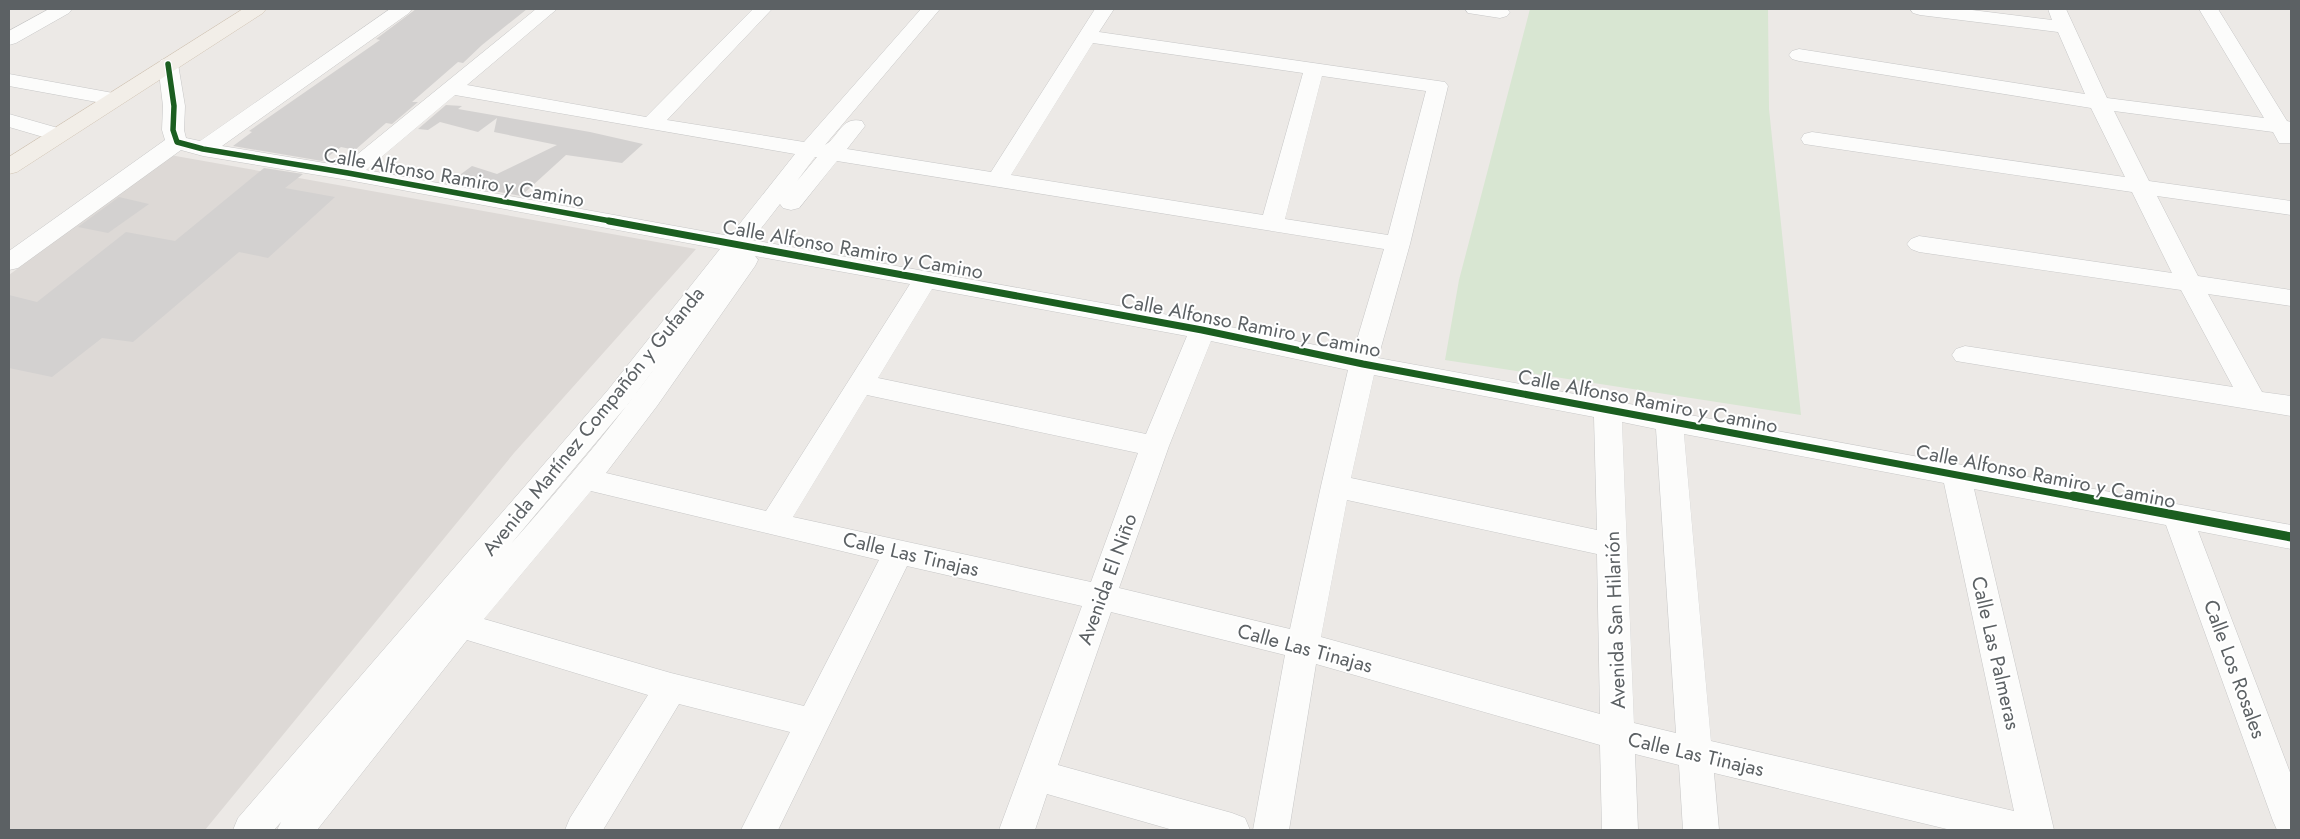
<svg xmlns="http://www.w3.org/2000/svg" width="2300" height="839" font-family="Jost,sans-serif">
  <rect width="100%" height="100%" fill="#ece9e6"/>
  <path fill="#ddd9d6" d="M170,155L696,249L514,453L205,830H9V275Z"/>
  <path fill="#d8e6d2" d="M1530,9H1768L1769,109L1801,415L1445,360L1459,280Z"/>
  <g fill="#d3d1d0">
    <path d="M416,9H527L482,45L463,63L458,62L412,102H418L392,124L386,123L355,150L341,147L322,161L233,146L252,132L249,131L380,40L376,39Z"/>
    <path d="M446,105L462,106L458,109L590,132L643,144L622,163L566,155L521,196L472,187L450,182L472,166L497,174L557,145L494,132L497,118L478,132L440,122L428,130L418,129Z"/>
    <path d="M264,168L303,174L285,188L335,197L268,258L239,252L133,342L102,338L52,377L9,368V295L37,302L126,232L175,241Z"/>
    <path d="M119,197L149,204L108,233L78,227Z"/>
  </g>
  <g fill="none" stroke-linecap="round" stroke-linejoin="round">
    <g stroke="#c7c7c7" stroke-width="1">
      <g id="minor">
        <path d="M49,9H72L69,13L16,43L9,45V31Z"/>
        <path d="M390,9H412L409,13L222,146L343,166L536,9H557L467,85L646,117L753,9H772L667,120L804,142L921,9H940L825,145C839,137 841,116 862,121L865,126L847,149L991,172L1095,9H1114L1099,32L1445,82L1448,86L1410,244L1378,358L2291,525V549L2198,531L2291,775V830H2277L2273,821L2166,525L1974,489L2054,830H1951L1714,773L1719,830H1683L1679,765L1635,754L1638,830H1602L1600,745L1316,664L1289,830H1253L1285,655L1111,612L1058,765L1232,813L1245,818L1250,830H1173L1047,794L1035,830H999L1082,606L907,566L778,830H741L790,732L679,704L603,830H565L570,818L648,695L467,640L317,830H277L281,822L274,830H233L238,818L608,390L720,249L348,180L203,156L181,150L18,268L9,270V251L165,140L162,130L163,106L158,64L161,60L168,58L175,60L178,64L185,106L184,130L186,138L200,141ZM1093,43L1303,73L1263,215L1011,175ZM1322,76L1426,91L1388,235L1285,219ZM455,95L795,154L730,236L366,170ZM815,157H817L797,181ZM837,161L1384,249L1353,353L1202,321L752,240L780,204L783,208L791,210L799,208ZM755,256L910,284L766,511L606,473L657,406L755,266L758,260ZM932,289L1187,336L1146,434L878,378ZM1211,341L1348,370L1321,486L1290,629L1119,588L1169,446ZM658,364C612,427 562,486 510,545L628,404ZM1374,375L1594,417L1597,530L1351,478ZM867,395L1138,453L1091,582L793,517ZM1622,422L1656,429L1676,733L1634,723ZM1684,434L1944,483L2014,811L1711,741ZM591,491L879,560L804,706L671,673L484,619ZM1347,500L1597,554L1600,714L1321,637Z"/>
        <path d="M1465,9H1507L1510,12L1507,16L1500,18L1468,13Z"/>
        <path d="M1910,9H1964L2052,20L2048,9H2066L2107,98L2264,118L2199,9H2218L2287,121L2291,122V143H2279L2273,132L2114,111L2149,181L2291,201V215L2157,196L2198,276L2291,290V306L2208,294L2262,392L2291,396V416L1956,361L1952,355L1956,349L1965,346L2233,387L2181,290L1919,252L1911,249L1907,244L1911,239L1919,236L2172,273L2132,192L1804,144L1801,139L1804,134L1812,132L2125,177L2091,108L1799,61L1792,59L1789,55L1792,51L1799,49L2085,94L2058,32L1920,15L1913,13Z"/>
        <path d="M9,74L113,93L120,95L123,99L120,103L113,105L9,86Z"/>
        <path d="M9,114L65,130L68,135L65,140L57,141L9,127Z"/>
      </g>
    </g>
    <g stroke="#d2c5b5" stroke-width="1">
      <path id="major" d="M243,9H266L263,13L17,172L9,174V157Z"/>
    </g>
    <use href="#minor" fill="#fcfcfb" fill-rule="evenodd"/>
    <use href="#major" fill="#f2eee8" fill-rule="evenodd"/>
    <g stroke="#fff" stroke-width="8">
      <path id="cycleway-far2" d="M168,64L174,106L173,130L177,142L203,149L348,173L616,222"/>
    </g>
    <g stroke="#fff" stroke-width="10">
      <path id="cycleway-far1" d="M609,221L1202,330L1363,364L2080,498"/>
    </g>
    <g stroke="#fff" stroke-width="12">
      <path id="cycleway" d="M2073,496L2291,537"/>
    </g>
    <use href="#cycleway-far2" stroke="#1b5e20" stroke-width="5.5"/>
    <use href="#cycleway-far1" stroke="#1b5e20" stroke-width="7"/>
    <use href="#cycleway" stroke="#1b5e20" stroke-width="9"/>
  </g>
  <g text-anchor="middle" stroke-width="4" stroke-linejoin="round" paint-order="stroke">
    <g font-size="20" fill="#5c6164" stroke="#fff">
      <text transform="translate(454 177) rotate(10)" y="7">Calle Alfonso Ramiro y Camino</text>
      <text transform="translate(853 249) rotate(10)" y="7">Calle Alfonso Ramiro y Camino</text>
      <text transform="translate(1251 325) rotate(11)" y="7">Calle Alfonso Ramiro y Camino</text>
      <text transform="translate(1648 401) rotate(11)" y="7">Calle Alfonso Ramiro y Camino</text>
      <text transform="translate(593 421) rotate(-51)" y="7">Avenida Martínez Compañón y Gufanda</text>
      <text transform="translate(2046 476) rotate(11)" y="7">Calle Alfonso Ramiro y Camino</text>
      <text transform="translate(911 554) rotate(13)" y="7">Calle Las Tinajas</text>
      <text transform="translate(1107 579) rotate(-70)" y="7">Avenida El Niño</text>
      <text transform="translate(1615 620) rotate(-92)" y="7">Avenida San Hilarión</text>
      <text transform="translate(1305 648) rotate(15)" y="7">Calle Las Tinajas</text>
      <text transform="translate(1996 653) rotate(77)" y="7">Calle Las Palmeras</text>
      <text transform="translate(2235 669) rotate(70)" y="7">Calle Los Rosales</text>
      <text transform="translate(1696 754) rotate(13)" y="7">Calle Las Tinajas</text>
    </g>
  </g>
  <rect width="2300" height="839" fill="none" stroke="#5c6164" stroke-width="20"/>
</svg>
